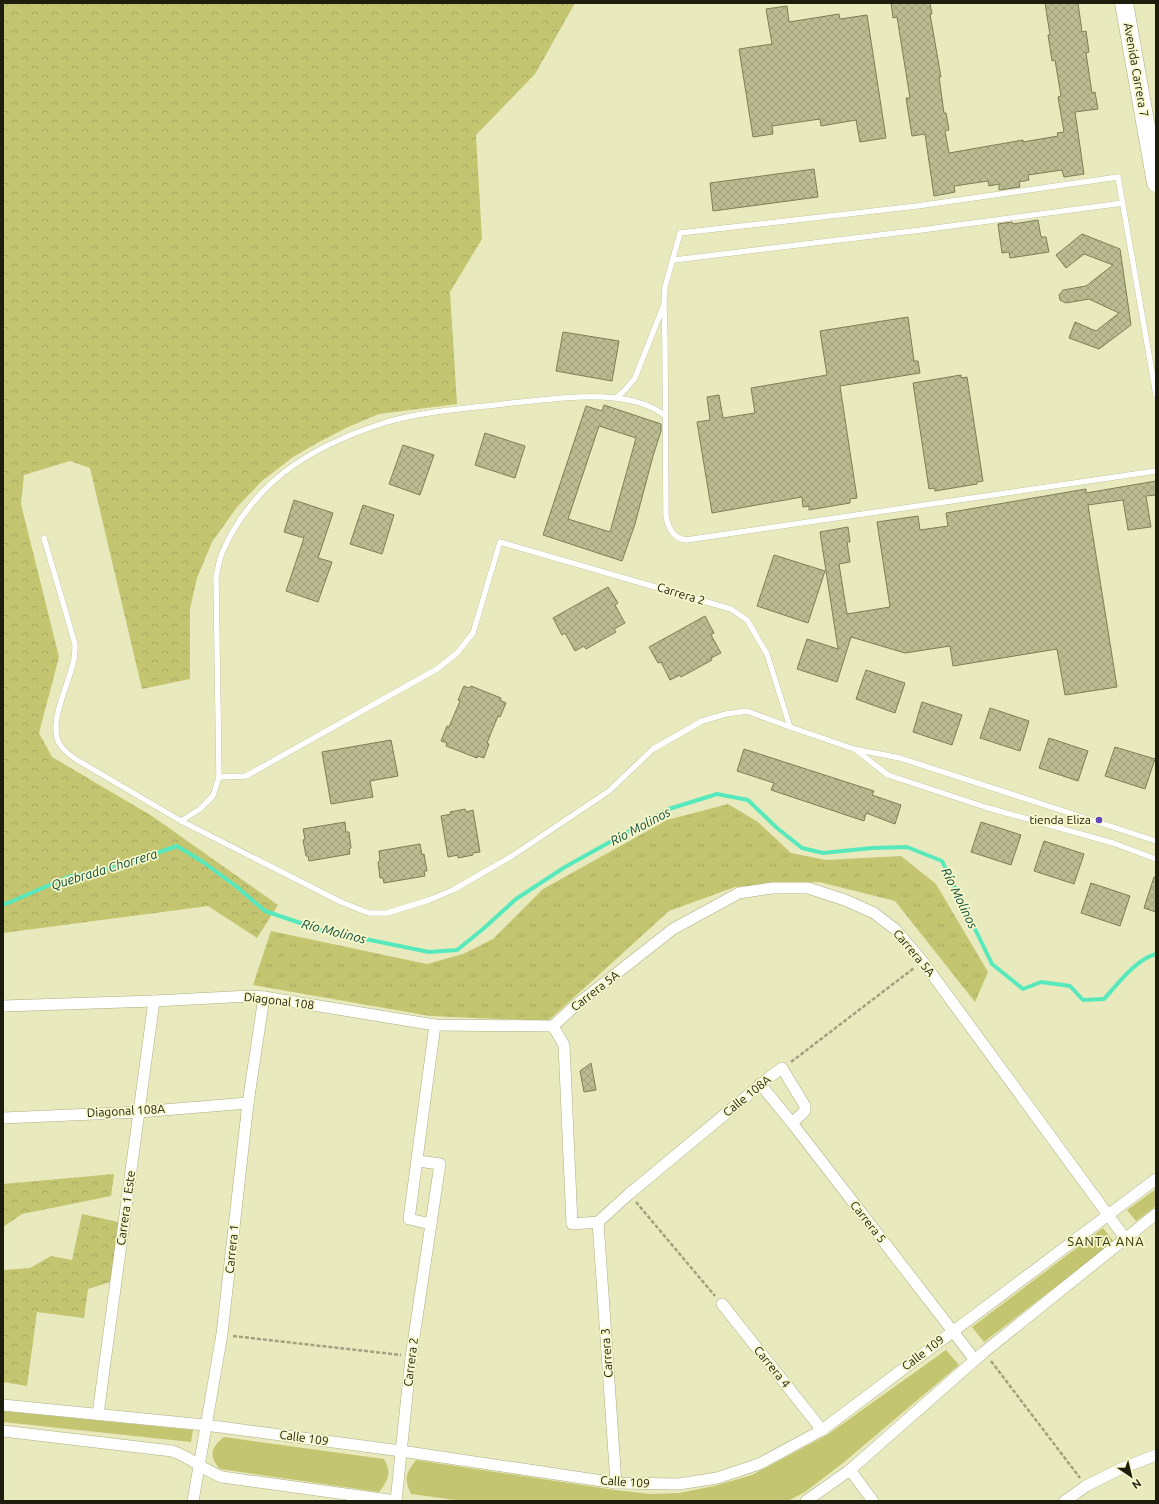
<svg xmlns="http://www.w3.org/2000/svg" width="1159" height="1504" font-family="Ubuntu,sans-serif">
  <defs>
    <pattern id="forest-crowns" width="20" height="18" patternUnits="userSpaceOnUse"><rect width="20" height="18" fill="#c4c571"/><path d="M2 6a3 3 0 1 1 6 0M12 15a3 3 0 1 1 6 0" fill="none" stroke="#a8a961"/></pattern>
    <pattern id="park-tufts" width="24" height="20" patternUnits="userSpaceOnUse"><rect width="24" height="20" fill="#c4c571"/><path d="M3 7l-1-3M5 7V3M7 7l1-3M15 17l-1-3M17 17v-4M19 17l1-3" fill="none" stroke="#a8a961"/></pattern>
    <pattern id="building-cross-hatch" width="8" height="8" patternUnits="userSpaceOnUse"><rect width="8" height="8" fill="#babb90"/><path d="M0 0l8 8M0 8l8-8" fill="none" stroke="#9fa07b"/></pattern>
  </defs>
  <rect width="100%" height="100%" fill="#e8eabd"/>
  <g fill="#c4c571">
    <path d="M1156,1189V1206L1136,1221L1127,1210Z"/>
    <path d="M1103,1228L1114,1242L984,1342L972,1327Z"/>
    <path d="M946,1350L959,1365L843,1463L805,1492L788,1501H463L411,1494C404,1478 405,1475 416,1460L615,1490L651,1494L679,1493L714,1486L752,1475L827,1435Z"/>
    <path d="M3,1411L193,1430L191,1442L3,1422Z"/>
    <path d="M224,1437L384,1459C392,1472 388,1481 379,1492L220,1469C208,1456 211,1447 224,1437Z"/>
  </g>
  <g fill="url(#forest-crowns)">
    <path d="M3,3H575L535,74L476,135L482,239L450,292L457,404L379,414L346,428L317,443L293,457L262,481L237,507L212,542L197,578L190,609V679L142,689L90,468L70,461L24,475L21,504L59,657L39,733L52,757L152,816L278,905L257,938L208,906L3,933Z"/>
    <path d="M114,1174L111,1196L22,1214L3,1227V1184Z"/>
    <path d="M82,1214L123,1223L110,1282L88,1289L84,1318L37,1312L27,1386L3,1382V1270L30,1268L51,1256L72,1260Z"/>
  </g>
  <path fill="url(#park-tufts)" d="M728,804L758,822L791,853L826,860L901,856L936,884L988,972L975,1002L895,901L819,882L735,887L669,911L548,1021L430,1016L253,985L271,931L427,964L463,954L493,939L543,889L667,820Z"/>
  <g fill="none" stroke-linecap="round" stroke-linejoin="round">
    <path stroke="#57e8bc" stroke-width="4" d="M3,904L8,903L68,877L120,866L177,846L203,862L237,887L265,911L321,930L429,952L457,950L483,929L516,899L565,867L669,809L717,794L748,800L777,828L802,848L823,853L872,848L907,847L942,861L992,964L1023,989L1041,982L1070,986L1083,1000L1104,999C1117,985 1136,959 1156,954"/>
  </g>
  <g fill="url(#building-cross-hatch)" stroke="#7d7e55" fill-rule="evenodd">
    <path d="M891,3H930L932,14H930L941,77H939L944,113H946L949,130L945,131L949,153L1023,140V142L1058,136L1057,133L1064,132L1058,97L1061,96L1055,60L1052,61L1048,35H1050L1045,3H1078L1082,32L1086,31L1089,52L1086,53L1092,93L1095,92L1098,109L1075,112L1084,174L1064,177L1062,170L1028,175L1029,180L1019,182L1020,187L999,190V184L989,186L988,181L954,186L955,192L934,196L925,134L912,136L906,98H910L897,17L893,18Z"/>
    <path d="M787,6L789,22L839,14L840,19L867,15L886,138L860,142L856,120L821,126L820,119L772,126L773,134L753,137L739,49L772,44L766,9Z"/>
    <path d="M814,169L818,197L713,211L710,183Z"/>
    <path d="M1038,220L1041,237H1046L1049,252L1010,258L1009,252L1002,253L998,224L1012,222L1013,224Z"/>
    <path d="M1082,234L1120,249L1131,325L1099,349L1069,338L1075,322L1096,331L1119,313L1089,299L1066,303L1060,300L1059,295L1063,290L1086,286L1113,265L1084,254L1066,268L1056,255Z"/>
    <path d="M908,317L914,361H918L920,373L840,386L857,498L850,499V503L809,510V506L803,507L802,497L712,513L697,422L710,420L707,397L719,395L723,418L755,413L751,388L827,375L820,331Z"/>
    <path d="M563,332L619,341L612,381L556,371Z"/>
    <path d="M961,375V378L967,377L983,481L977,482V484L935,491L934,488L929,489L913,383Z"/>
    <path d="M604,405L661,424V431L653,456L635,524L622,561L543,535L586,406L602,411ZM599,426L636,438L610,532L568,519Z"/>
    <path d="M485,433L525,446L515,478L475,465Z"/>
    <path d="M403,445L434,455L420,495L389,484Z"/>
    <path d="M1156,481V495L1146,496L1151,527L1128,530L1123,500L1088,505L1117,687L1065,695L1057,649L953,666L950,646L905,653L851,637L837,682L797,669L807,639L838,649L820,532L848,527L850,542H847L850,562L839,564L847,614L890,607L877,522L918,516L920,530L948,526L946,513L1086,489V493Z"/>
    <path d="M294,500L333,513L318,558L332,562L318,602L286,591L304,538L284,532Z"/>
    <path d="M363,505L394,515L382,554L350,544Z"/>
    <path d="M774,555L825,571L808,623L757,606Z"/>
    <path d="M608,587L618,603L615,605L625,623L614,629L616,632L586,649L584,646L575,651L565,633L562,635L553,618Z"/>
    <path d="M705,616L714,633L711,635L721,653L711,658L712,660L681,677L680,675L670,680L661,662L658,663L649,647Z"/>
    <path d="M866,670L905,683L895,713L856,699Z"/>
    <path d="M464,686L469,688L471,686L501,698L500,700L506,703L500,717L498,716L487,743L489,744L484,758L478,756L477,758L446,746L447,743L441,741L447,726L449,727L460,701L458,700Z"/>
    <path d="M922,702L962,715L952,745L913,732Z"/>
    <path d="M990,708L1029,721L1020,751L980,738Z"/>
    <path d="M1049,738L1088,751L1078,781L1039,768Z"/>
    <path d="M391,740L398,776L370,781L373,797L331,804L322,752Z"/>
    <path d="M1115,747L1155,759L1145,789L1105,776Z"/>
    <path d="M744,749L874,791L872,795L901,805L895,824L866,813L864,821L771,790L774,783L737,771Z"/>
    <path d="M465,809L466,812L473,810L480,852L473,853V855L458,858V855L448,857L441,816L451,814L450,812Z"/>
    <path d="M345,822L346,832H349L351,848L349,849L350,854L309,861L308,856H306L303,840L305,839L303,829Z"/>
    <path d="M981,822L1021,835L1011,865L971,852Z"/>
    <path d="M1044,841L1084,854L1074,884L1034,871Z"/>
    <path d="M420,844L422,855L424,854L427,871H424L425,876L384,883L383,878H380L378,862L380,861L379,851Z"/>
    <path d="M1154,877H1156V912L1144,908Z"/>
    <path d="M1091,883L1130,896L1120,926L1081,913Z"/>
    <path d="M591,1063L596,1090L584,1092L580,1071Z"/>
  </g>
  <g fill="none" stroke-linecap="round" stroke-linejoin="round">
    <g stroke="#acae83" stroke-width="6">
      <g id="service">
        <path d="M674,260L921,230L1123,203"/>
        <path d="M1156,395L1118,177L917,206L680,233L665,287L664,305L665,341L666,517C669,529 673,538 686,540L1156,471"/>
        <path d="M616,398L625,390L635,378L663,307"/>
        <path d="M44,538L75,644C75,649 75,654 74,659C70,683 48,720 59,743C63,750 71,756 77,760L181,821L341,902L369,913H387L429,900L453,890L512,856L609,791L653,749L702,721L726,714L747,711L790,727L854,749L900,758L1156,841"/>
        <path d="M856,750L888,775L985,807L1113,843L1156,859"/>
        <path d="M219,777L246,776L437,669L457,653L473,633L500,542L731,609L747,620L767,654L790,727"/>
        <path d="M181,821L200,809L213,796L219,777L216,577C218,569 219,560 222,553C237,518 263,486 294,465C322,446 355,432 387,422C422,412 459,409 495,405C533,401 577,394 615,398C633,400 652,405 665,416"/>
      </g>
    </g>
    <g stroke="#acae83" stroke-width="12">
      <g id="minor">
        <path d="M3,1006L154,1001L250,996L264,997L435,1025L553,1026"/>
        <path d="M553,1026L575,1006L673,929L739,893L772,888H808L845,900L874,913L896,930L923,962L1125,1238"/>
        <path d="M553,1026L564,1045L572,1224L598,1222L629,1194L771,1076L782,1068L805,1106V1111L792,1123"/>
        <path d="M760,1084L792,1123L975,1360"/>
        <path d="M3,1118L139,1112L248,1103"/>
        <path d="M598,1222L616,1483"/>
        <path d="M431,1224L409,1219L435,1025"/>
        <path d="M722,1304L822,1430"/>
        <path d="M3,1405L205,1425L401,1451L616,1483L679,1484L717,1478L759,1464L822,1430L1156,1179"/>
        <path d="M98,1414L154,1001"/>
        <path d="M3,1431L172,1451C190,1457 204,1470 222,1477L396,1501"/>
        <path d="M850,1470L873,1501"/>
        <path d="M193,1501L222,1334L248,1103L264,997"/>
        <path d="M396,1501L411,1357L440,1164L418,1161"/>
        <path d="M806,1501L850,1470L984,1352L1156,1214"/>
        <path d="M1065,1501L1086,1486L1120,1469L1156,1455"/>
      </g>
    </g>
    <g stroke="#acae83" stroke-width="19">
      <path id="primary" d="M1124,3L1156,183"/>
    </g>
    <g stroke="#a0a17f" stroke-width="2.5" stroke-dasharray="4 2" stroke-linecap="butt">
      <path d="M791,1062L914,968"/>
      <path d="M636,1202L715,1296"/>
      <path d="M233,1336L401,1355"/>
      <path d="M991,1361L1080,1478"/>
    </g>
    <use href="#service" stroke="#fff" stroke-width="5.5"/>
    <use href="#minor" stroke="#fff" stroke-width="11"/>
    <use href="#primary" stroke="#fff" stroke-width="18"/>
  </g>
  <circle fill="#6244bd" stroke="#f6f7ca" stroke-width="1.5" cx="1099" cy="820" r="4"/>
  <g text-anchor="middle" stroke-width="3.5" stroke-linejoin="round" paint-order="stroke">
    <g font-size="12" fill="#1d1d0d" stroke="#f6f7ca">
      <text transform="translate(1136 70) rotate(80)" y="4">Avenida Carrera 7</text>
      <text transform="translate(681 594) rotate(17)" y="4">Carrera 2</text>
      <text transform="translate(914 953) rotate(50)" y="4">Carrera 5A</text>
      <text transform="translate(595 991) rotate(-38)" y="4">Carrera 5A</text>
      <text transform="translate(279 1001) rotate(7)" y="4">Diagonal 108</text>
      <text transform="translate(747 1096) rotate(-39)" y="4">Calle 108A</text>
      <text transform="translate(126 1111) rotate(-3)" y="4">Diagonal 108A</text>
      <text transform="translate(126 1208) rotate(-82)" y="4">Carrera 1 Este</text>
      <text transform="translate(868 1222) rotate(52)" y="4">Carrera 5</text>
      <text transform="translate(232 1249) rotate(-84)" y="4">Carrera 1</text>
      <text transform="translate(607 1353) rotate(-94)" y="4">Carrera 3</text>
      <text transform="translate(923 1353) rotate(-37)" y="4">Calle 109</text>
      <text transform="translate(411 1362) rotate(-83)" y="4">Carrera 2</text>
      <text transform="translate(772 1367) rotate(51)" y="4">Carrera 4</text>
      <text transform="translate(304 1438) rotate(8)" y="4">Calle 109</text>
      <text transform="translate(625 1482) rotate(4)" y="4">Calle 109</text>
    </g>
    <g font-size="12" fill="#1d1d0d" stroke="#f6f7ca" text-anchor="end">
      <text x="1091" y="824">tienda Eliza</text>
    </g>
    <g font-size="13" font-style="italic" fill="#0d4b3a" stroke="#f6f7ca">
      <text transform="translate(640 826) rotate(-28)" y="5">Río Molinos</text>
      <text transform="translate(104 869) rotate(-17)" y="5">Quebrada Chorrera</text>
      <text transform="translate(960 898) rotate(64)" y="5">Río Molinos</text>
      <text transform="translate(334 931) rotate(14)" y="5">Río Molinos</text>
    </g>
    <g font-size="13" letter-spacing="1" fill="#3b3b14" stroke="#f6f7ca">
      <text x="1106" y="1246">SANTA ANA</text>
    </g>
  </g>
  <rect width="1159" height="1504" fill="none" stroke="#1d1d0d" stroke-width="8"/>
  <g transform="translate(1131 1476) rotate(145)" stroke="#f6f7ca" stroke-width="3" paint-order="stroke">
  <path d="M0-3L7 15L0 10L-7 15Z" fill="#1d1d0d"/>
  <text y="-6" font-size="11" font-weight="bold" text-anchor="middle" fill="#1d1d0d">N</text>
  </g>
</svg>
